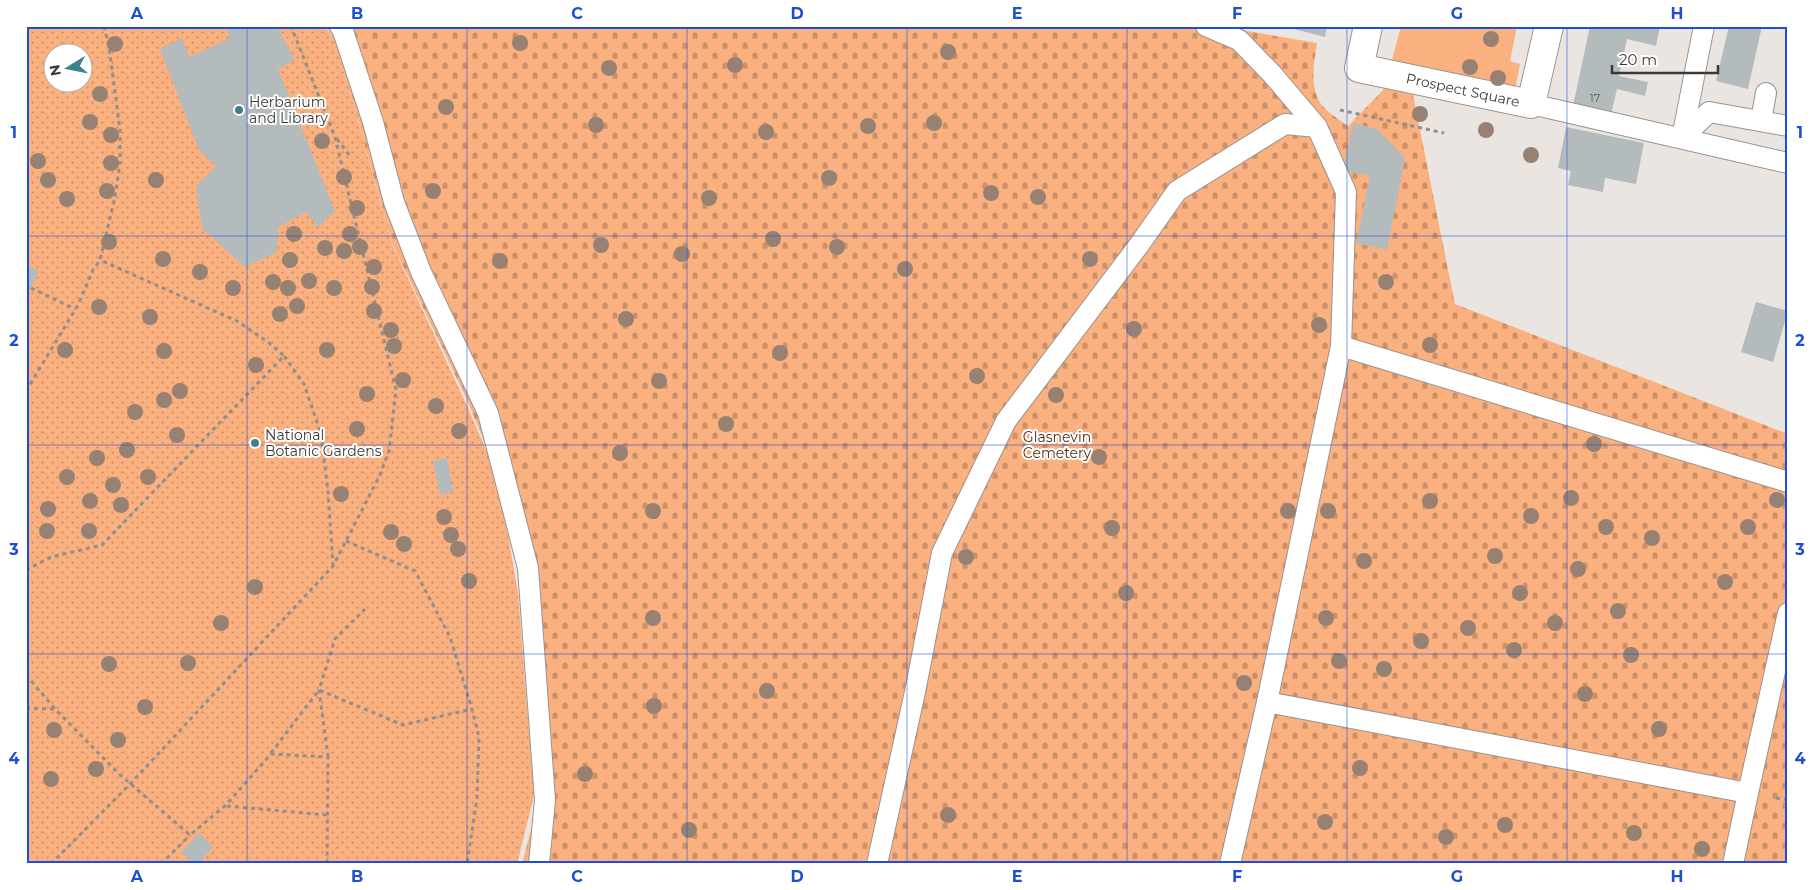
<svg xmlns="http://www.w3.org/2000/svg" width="1814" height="890" font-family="Montserrat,sans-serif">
  <defs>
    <pattern id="cemetery-stones" width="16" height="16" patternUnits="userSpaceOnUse" patternTransform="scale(1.25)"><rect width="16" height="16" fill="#fab07f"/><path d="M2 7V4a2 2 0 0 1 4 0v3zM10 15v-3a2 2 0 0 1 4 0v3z" fill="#cc9069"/></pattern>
    <pattern id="garden-dots" width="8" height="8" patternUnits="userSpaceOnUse" patternTransform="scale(1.25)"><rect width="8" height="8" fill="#fab07f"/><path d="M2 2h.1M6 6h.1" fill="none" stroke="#cc9069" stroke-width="1.8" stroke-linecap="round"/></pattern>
  </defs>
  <rect width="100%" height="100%" fill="#ebe5e2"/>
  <path fill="#fab07f" d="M1401,26H1517L1510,61L1520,64L1515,90L1391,64Z"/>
  <path fill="url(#cemetery-stones)" d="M326,26H1234L1247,31L1317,43C1314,63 1309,85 1321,104C1327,112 1340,120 1348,126L1386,87L1413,95L1455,304L1788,434V864H522L539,799L519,569L500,481L468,402L392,243L336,42Z"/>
  <path fill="url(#garden-dots)" fill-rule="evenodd" d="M26,26H325L336,42L392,244L468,408L498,478L518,593L534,796L517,864H26ZM52,52H82V82H52Z"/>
  <g fill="#b4bbbc">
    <path d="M225,26H276L295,60L278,69L335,211L318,227L306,212L278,227L277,252L245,267L202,228L196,186L216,166L199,150L160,49L182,38L190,57L230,38Z"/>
    <path d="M1282,26H1327L1325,37Z"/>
    <path d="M1590,26H1660L1656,46L1627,39L1619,76L1648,82L1645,96L1617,89L1611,114L1573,106Z"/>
    <path d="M1729,26H1762L1748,89L1716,81Z"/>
    <path d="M1353,123L1377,129L1405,158L1387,250L1356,243L1370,176L1343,171Z"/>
    <path d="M1566,127L1644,143L1636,184L1605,178L1603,192L1568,185L1571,171L1558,168Z"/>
    <path d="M26,265L39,271L26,298Z"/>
    <path d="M1756,302L1788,311L1773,362L1741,352Z"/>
    <path d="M447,458L453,492L440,495L433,461Z"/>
    <path d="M199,833L213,847L198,864H194L181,852Z"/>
  </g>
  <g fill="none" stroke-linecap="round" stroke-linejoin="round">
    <g stroke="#999390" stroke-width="22">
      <g id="service">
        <path d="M340,26L343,31L373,122L394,202L421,272L488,413L528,568L545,800L539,864"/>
        <path d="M1206,26L1239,40L1272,74L1317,127L1346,192L1341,346L1267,702L1230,864"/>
        <path d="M1531,104L1788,163"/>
        <path d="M1761,121L1766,93"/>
        <path d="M1682,138L1709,112L1788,126"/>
        <path d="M1682,138L1704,26"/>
        <path d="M1341,346L1788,482"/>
        <path d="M1267,702L1748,793L1733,864"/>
        <path d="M1748,793L1788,613"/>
        <path d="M877,864L915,692L942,553L1006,421L1139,245L1177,191L1285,124L1317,127"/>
      </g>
    </g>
    <g stroke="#999390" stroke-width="30">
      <path id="minor" d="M1368,26L1359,68L1531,104L1549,26"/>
    </g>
    <g stroke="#928e8c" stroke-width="3" stroke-dasharray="4 4" stroke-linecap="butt">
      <path d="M1340,110L1444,133"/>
      <path d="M337,139L350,156"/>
      <path d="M31,288L75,309"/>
      <path d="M284,356L304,384L321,434L328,492L333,565"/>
      <path d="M26,391L78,305L93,270L100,260L115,197L120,163V130L109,47L104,26"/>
      <path d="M346,541L415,571L450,637L472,709L479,737L477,798L467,864"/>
      <path d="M26,570L51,557L102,545L284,356L268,342L237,321L100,260"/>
      <path d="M26,675L55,709L119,774L190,835L226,805L271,754L328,757L327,864"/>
      <path d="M26,708L55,709"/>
      <path d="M271,753L319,690L403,725L472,709"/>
      <path d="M328,757L319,690L335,639L365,609"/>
      <path d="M1776,798L1788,800"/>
      <path d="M227,806L327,815"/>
      <path d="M51,864L131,783L333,566L379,477L389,451L396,390L335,137L291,26"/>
      <path d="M161,864L190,835"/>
    </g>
    <use href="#service" stroke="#fff" stroke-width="20"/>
    <use href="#minor" stroke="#fff" stroke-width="28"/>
  </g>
  <g fill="#968173">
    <circle cx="1491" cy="39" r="8"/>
    <circle cx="520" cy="43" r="8"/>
    <circle cx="115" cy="44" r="8"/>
    <circle cx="948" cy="52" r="8"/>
    <circle cx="735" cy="65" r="8"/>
    <circle cx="1470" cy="67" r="8"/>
    <circle cx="609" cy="68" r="8"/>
    <circle cx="1498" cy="78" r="8"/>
    <circle cx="100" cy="94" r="8"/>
    <circle cx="446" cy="107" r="8"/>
    <circle cx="1420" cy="114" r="8"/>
    <circle cx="90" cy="122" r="8"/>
    <circle cx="934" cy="123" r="8"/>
    <circle cx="596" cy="125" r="8"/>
    <circle cx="868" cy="126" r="8"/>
    <circle cx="1486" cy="130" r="8"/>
    <circle cx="766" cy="132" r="8"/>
    <circle cx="111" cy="135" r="8"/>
    <circle cx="322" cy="141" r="8"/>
    <circle cx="1531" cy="155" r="8"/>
    <circle cx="38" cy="161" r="8"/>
    <circle cx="111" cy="163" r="8"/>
    <circle cx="344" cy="177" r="8"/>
    <circle cx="829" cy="178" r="8"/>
    <circle cx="48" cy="180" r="8"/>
    <circle cx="156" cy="180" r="8"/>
    <circle cx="107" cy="191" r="8"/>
    <circle cx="433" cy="191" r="8"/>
    <circle cx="991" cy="193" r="8"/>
    <circle cx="1038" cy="197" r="8"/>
    <circle cx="709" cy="198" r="8"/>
    <circle cx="67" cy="199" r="8"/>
    <circle cx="357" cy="208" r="8"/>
    <circle cx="294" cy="234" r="8"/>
    <circle cx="350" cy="234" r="8"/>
    <circle cx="773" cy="239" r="8"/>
    <circle cx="109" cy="242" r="8"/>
    <circle cx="601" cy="245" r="8"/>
    <circle cx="360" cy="247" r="8"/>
    <circle cx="837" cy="247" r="8"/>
    <circle cx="325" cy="248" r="8"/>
    <circle cx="344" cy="251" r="8"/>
    <circle cx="682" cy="254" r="8"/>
    <circle cx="163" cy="259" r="8"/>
    <circle cx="1090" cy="259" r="8"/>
    <circle cx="290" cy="260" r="8"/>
    <circle cx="500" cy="261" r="8"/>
    <circle cx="374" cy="267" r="8"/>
    <circle cx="905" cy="269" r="8"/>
    <circle cx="200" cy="272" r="8"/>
    <circle cx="309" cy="281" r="8"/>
    <circle cx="273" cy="282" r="8"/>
    <circle cx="1386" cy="282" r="8"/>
    <circle cx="372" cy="287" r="8"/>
    <circle cx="233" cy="288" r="8"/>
    <circle cx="288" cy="288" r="8"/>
    <circle cx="334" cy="288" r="8"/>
    <circle cx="297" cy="306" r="8"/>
    <circle cx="99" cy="307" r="8"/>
    <circle cx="374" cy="311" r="8"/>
    <circle cx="280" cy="314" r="8"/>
    <circle cx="150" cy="317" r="8"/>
    <circle cx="626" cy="319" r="8"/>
    <circle cx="1319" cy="325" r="8"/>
    <circle cx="1134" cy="329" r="8"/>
    <circle cx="391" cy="330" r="8"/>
    <circle cx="1430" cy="345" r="8"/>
    <circle cx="394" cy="346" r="8"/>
    <circle cx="65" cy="350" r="8"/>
    <circle cx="327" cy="350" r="8"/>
    <circle cx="164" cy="351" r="8"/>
    <circle cx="780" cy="353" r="8"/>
    <circle cx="256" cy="365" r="8"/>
    <circle cx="977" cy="376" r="8"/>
    <circle cx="403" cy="380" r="8"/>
    <circle cx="659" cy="381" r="8"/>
    <circle cx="180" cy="391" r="8"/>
    <circle cx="367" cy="394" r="8"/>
    <circle cx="1056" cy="395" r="8"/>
    <circle cx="164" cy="400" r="8"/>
    <circle cx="436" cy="406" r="8"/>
    <circle cx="135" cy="412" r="8"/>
    <circle cx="726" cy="424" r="8"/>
    <circle cx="357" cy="429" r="8"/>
    <circle cx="459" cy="431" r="8"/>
    <circle cx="177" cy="435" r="8"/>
    <circle cx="1594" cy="444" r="8"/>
    <circle cx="127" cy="450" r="8"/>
    <circle cx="620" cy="453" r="8"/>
    <circle cx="1099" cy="457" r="8"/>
    <circle cx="97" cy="458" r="8"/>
    <circle cx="67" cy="477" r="8"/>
    <circle cx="148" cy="477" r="8"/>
    <circle cx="113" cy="485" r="8"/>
    <circle cx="341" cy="494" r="8"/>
    <circle cx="1571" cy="498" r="8"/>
    <circle cx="1777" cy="500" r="8"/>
    <circle cx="90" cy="501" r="8"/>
    <circle cx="1430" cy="501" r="8"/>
    <circle cx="121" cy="505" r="8"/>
    <circle cx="48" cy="509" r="8"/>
    <circle cx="653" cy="511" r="8"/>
    <circle cx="1288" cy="511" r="8"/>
    <circle cx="1328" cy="511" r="8"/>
    <circle cx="1531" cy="516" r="8"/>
    <circle cx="444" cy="517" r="8"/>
    <circle cx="1606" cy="527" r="8"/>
    <circle cx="1748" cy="527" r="8"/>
    <circle cx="1112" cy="528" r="8"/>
    <circle cx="47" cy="531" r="8"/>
    <circle cx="89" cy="531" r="8"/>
    <circle cx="391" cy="532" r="8"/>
    <circle cx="451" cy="535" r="8"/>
    <circle cx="1652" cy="538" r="8"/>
    <circle cx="404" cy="544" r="8"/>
    <circle cx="458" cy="549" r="8"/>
    <circle cx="1495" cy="556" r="8"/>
    <circle cx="966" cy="557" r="8"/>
    <circle cx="1364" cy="561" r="8"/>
    <circle cx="1578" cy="569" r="8"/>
    <circle cx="469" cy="581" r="8"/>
    <circle cx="1725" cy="582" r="8"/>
    <circle cx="255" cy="587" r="8"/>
    <circle cx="1126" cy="593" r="8"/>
    <circle cx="1520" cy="593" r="8"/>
    <circle cx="1618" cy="611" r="8"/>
    <circle cx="653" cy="618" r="8"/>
    <circle cx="1326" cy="618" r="8"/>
    <circle cx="221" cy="623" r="8"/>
    <circle cx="1555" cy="623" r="8"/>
    <circle cx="1468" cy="628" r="8"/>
    <circle cx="1421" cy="641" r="8"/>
    <circle cx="1514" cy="650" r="8"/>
    <circle cx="1631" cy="655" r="8"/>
    <circle cx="1339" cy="661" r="8"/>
    <circle cx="188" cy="663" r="8"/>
    <circle cx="109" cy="664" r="8"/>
    <circle cx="1384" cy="669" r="8"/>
    <circle cx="1244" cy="683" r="8"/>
    <circle cx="767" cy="691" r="8"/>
    <circle cx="1585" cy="694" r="8"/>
    <circle cx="654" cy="706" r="8"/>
    <circle cx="145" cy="707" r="8"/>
    <circle cx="1659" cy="729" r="8"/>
    <circle cx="54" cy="730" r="8"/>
    <circle cx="118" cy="740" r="8"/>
    <circle cx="1360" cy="768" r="8"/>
    <circle cx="96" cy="769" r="8"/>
    <circle cx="585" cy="774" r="8"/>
    <circle cx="51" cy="779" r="8"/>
    <circle cx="948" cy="815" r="8"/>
    <circle cx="1325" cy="822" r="8"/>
    <circle cx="1505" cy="825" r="8"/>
    <circle cx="689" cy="830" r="8"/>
    <circle cx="1634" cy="833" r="8"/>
    <circle cx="1446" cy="837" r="8"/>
    <circle cx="1702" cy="849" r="8"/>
  </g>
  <path fill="none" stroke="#1d4ed8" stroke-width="1" stroke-opacity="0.55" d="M247,26V864M467,26V864M687,26V864M907,26V864M1127,26V864M1347,26V864M1567,26V864M26,236H1788M26,445H1788M26,654H1788"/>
  <g fill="#3d818f" stroke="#fff" stroke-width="2">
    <circle cx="239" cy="110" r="5"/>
    <circle cx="255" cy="443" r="5"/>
  </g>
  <g text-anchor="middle" stroke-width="4" stroke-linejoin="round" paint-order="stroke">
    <g font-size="11" fill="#595a58">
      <text x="1595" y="102">17</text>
    </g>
    <g font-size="14" fill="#3b3937" stroke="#fff">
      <text transform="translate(1463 90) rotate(12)" y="5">Prospect Square</text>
    </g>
    <g font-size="14" fill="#3b3937" stroke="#fff" text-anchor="start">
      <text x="249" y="107">Herbarium<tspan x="249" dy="16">and Library</tspan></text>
      <text x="265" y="440">National<tspan x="265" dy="16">Botanic Gardens</tspan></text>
    </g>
    <g font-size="14" fill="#512f18" stroke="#fff">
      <text x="1057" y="442">Glasnevin<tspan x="1057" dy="16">Cemetery</tspan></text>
    </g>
  </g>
  <rect width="1814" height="890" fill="none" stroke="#ffffff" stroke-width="55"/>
  <g transform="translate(68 68) rotate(260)"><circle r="24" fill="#ffffff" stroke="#b1b0af"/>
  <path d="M0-4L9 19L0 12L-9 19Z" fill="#3d818f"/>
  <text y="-8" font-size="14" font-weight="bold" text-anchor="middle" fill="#3b3937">N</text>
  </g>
  <path d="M1612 65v8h106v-8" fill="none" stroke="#3b3937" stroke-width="2.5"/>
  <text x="1619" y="65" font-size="15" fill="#3b3937" stroke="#ffffff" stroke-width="4" paint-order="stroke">20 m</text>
  <rect x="28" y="28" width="1758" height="834" fill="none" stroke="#1d4ed8" stroke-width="2"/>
  <g font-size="16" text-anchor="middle" font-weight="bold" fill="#1d4ed8">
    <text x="137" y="19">A</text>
    <text x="357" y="19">B</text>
    <text x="577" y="19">C</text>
    <text x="797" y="19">D</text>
    <text x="1017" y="19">E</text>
    <text x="1237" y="19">F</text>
    <text x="1457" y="19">G</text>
    <text x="1677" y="19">H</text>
    <text x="14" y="138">1</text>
    <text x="1800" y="138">1</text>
    <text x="14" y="346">2</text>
    <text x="1800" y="346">2</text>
    <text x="14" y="555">3</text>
    <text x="1800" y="555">3</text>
    <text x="14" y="764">4</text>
    <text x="1800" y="764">4</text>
    <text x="137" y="882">A</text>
    <text x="357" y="882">B</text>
    <text x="577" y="882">C</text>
    <text x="797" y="882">D</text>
    <text x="1017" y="882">E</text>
    <text x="1237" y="882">F</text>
    <text x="1457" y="882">G</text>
    <text x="1677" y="882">H</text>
  </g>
</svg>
